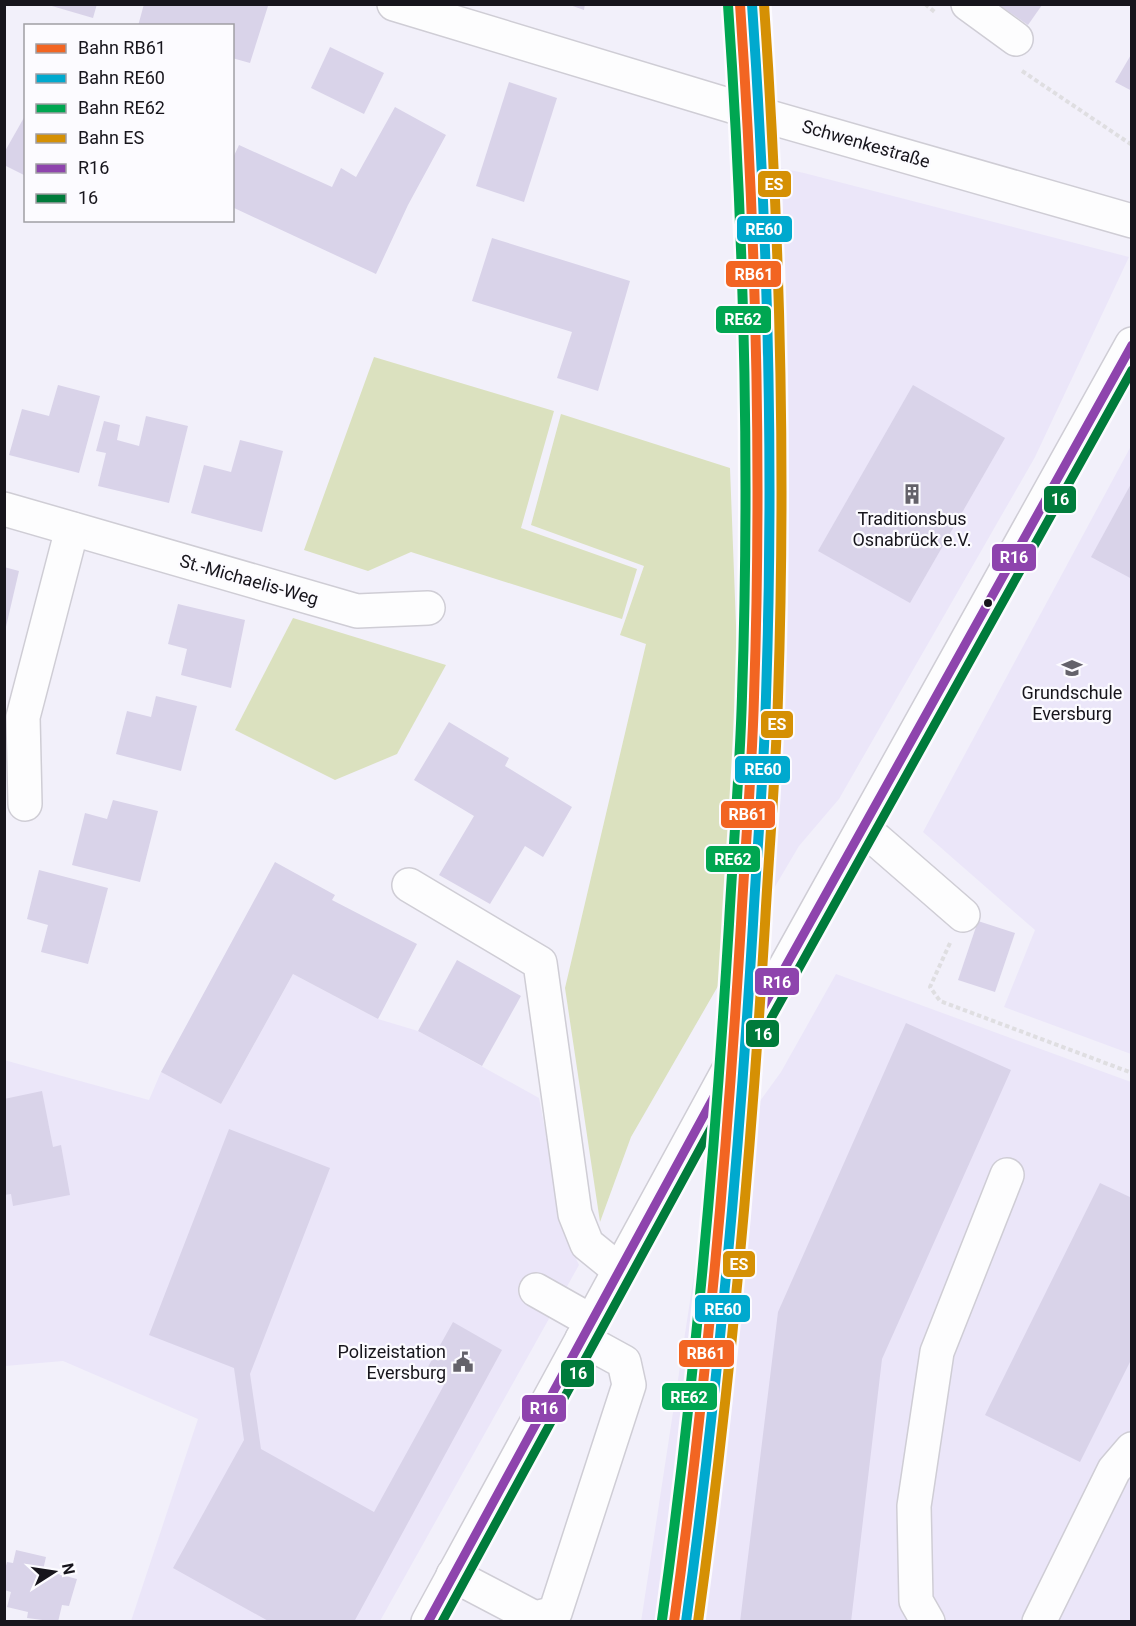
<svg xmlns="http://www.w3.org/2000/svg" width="1136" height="1626" font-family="Roboto,sans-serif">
  <rect width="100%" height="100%" fill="#f2f0fa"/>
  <g fill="#ebe6f9">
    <path d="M741,160L804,173L1129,257L1035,457L839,799L799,846L735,954L749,654V347Z"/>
    <path d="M1131,446V1054L1004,1007L1035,930L923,832Z"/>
    <path d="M293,974L378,1019L418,1031L539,1098L566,1237L579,1265L380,1621H131L198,1419L63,1361L5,1366L4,1060L149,1100L161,1072L221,1104Z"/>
    <path d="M836,974L1131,1082V1621L641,1622L710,1170L781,1072Z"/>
  </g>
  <g fill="#dbe1bf">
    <path d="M374,357L554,411L521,528L637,569L622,619L411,552L368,571L304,550Z"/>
    <path d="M561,414L730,468L738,677L729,967L631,1137L600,1222L565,988L646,644L620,635L644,566L531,525Z"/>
    <path d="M293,618L446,665L397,754L335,780L235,730Z"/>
  </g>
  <g fill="#d9d3e9">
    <path d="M45,4H97L93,18Z"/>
    <path d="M144,4H263L268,6L250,63L232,58V26H138Z"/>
    <path d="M567,4H585L584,10Z"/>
    <path d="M999,5H1042L1028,25Z"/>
    <path d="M330,47L384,73L364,114L311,88Z"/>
    <path d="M1132,53V91L1115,82Z"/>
    <path d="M509,82L557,98L524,202L476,186Z"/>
    <path d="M395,107L446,135L408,205L376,274L232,207V160L239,145L332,187L341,168L356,177Z"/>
    <path d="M26,114V171L24,175L4,165V153Z"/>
    <path d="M492,238L630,281L598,391L557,378L572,332L472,301Z"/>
    <path d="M58,385L100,396L79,473L9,455L22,409L49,416Z"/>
    <path d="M913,385L1005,438L910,603L818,551Z"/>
    <path d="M146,416L188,426L169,503L98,486L106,453L96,451L104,421L120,425L117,440L139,446Z"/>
    <path d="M240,440L283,451L262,532L191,513L204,465L231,472Z"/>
    <path d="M1132,482V579L1091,557Z"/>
    <path d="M4,567L19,571L5,631L4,630Z"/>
    <path d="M178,604L245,620L231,688L181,675L187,649L168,644Z"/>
    <path d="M156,696L197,706L181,771L116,754L127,711L151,717Z"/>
    <path d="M449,722L509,758L505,766L572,807L543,857L525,846L490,904L439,875L474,816L414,780Z"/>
    <path d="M113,800L158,811L140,882L72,865L85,813L107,819Z"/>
    <path d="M275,862L335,895L332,900L417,944L378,1019L293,974L221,1104L161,1072Z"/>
    <path d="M39,870L108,888L88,964L41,952L48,925L27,919Z"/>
    <path d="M978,921L1015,933L995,992L958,980Z"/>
    <path d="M457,960L521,996L482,1066L418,1031Z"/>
    <path d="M906,1023L1011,1070L882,1359L851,1622H740L778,1312Z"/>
    <path d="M42,1091L53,1147L61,1145L70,1195L13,1206L11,1194L4,1195V1099Z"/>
    <path d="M229,1129L330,1168L250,1374L261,1449L374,1512L444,1385L424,1374L453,1322L502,1350L354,1622H270L173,1568L244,1440L234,1368L149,1335Z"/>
    <path d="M1100,1183L1132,1198V1358L1080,1462L985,1415Z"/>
    <path d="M16,1550L46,1557L43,1570L77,1579L69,1606L62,1605L58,1622L27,1618L28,1612L7,1607L11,1592L4,1590V1573L7,1562L13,1563Z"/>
  </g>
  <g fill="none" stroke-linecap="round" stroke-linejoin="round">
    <g stroke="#cfcdd5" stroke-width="36">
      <g id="minor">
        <path d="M394,4L748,111L1132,221"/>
        <path d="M968,4L1016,39"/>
        <path d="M4,509L357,611L428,608"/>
        <path d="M25,804L23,717L72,529"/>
        <path d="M863,828L963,915"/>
        <path d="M409,885L540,963L575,1214L587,1244L619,1270"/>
        <path d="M536,1290L591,1321"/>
        <path d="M453,1575L535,1618L555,1613L629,1385L624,1362L582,1339"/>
        <path d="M428,1622L758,1016L1132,344"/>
        <path d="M928,1622L916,1601L914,1506L937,1352L1007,1175"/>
        <path d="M1039,1622L1114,1470L1132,1449"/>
      </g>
    </g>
    <g stroke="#dfdee1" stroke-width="4" stroke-dasharray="4.5 3" stroke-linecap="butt">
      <path d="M925,4L936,13"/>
      <path d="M1022,71L1132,145"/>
      <path d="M950,943L930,987L940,1001L1132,1073"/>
    </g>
    <use href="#minor" stroke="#fdfdfe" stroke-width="33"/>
    <g stroke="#fcfbff" stroke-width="14">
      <path id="bus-1" d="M428,1622L758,1016L1132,345"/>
    </g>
    <g stroke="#fcfbff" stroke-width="14">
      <path id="bus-2" d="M442,1622L769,1022L1132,370"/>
    </g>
    <use href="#bus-1" stroke="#8e44ad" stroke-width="9"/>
    <use href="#bus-2" stroke="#007b3b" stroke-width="9"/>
    <g stroke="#fcfbff" stroke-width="15">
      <path id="rail-1" d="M674,1622C706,1390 727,1158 741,924C745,848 752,773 754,697C762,466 756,235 740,4"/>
    </g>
    <g stroke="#fcfbff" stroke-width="15">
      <path id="rail-2" d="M686,1622C718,1390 739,1158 753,924C757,848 764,773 766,697C774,466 768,235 752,4"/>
    </g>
    <g stroke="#fcfbff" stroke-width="15">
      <path id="rail-3" d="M662,1620C694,1389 715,1157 729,924C733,848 740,772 742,696C750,466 744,235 728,5"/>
    </g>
    <g stroke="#fcfbff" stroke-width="15">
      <path id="rail-4" d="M698,1622C730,1390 751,1158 765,924C769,848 776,773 778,697C786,466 780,235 764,4"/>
    </g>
    <use href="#rail-1" stroke="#f26522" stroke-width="10"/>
    <use href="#rail-2" stroke="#00a9ce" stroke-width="10"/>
    <use href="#rail-3" stroke="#00a651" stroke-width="10"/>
    <use href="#rail-4" stroke="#d59004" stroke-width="10"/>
  </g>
  <defs>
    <g id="building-bare" transform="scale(1.62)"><path d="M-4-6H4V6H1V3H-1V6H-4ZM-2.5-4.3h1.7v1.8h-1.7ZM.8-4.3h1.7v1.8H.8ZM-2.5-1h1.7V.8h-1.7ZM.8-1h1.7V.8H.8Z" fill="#64626a" stroke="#fcfbff" stroke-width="2.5" paint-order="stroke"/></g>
    <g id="school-bare" transform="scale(1.62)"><path d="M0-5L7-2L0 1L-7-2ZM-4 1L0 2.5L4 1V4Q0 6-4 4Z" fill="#64626a" stroke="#fcfbff" stroke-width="2.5" paint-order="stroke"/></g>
    <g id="civic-bare" transform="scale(1.62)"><path d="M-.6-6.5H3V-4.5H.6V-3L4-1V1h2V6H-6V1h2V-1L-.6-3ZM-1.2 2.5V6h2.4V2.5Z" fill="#64626a" stroke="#fcfbff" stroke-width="2.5" paint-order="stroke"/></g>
  </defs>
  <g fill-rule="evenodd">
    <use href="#building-bare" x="912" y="494"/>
    <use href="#school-bare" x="1072" y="668"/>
    <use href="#civic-bare" x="463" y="1362"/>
  </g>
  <circle fill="#17151c" stroke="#fcfbff" stroke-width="2" cx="988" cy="603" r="5"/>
  <g text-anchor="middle" stroke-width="4.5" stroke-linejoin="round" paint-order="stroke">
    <g font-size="18" fill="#17151c" stroke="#fcfbff">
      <text transform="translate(866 144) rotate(16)" y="6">Schwenkestraße</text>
      <text transform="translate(249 580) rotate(16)" y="6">St.-Michaelis-Weg</text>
    </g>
    <g font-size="18" fill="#17151c" stroke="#fcfbff">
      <text x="912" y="525">Traditionsbus<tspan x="912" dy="21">Osnabrück e.V.</tspan></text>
      <text x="1072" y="699">Grundschule<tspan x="1072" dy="21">Eversburg</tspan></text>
      <text x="446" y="1358" text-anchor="end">Polizeistation<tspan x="446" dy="21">Eversburg</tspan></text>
    </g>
  </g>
  <g stroke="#fcfbff" stroke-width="2">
    <rect x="757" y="170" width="35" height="28" rx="6" fill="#d59004"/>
    <rect x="736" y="215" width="57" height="28" rx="6" fill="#00a9ce"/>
    <rect x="725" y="260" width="57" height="28" rx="6" fill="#f26522"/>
    <rect x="715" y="305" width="57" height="29" rx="6" fill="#00a651"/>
    <rect x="1043" y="485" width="34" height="29" rx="6" fill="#007b3b"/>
    <rect x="991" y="543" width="46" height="29" rx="6" fill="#8e44ad"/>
    <rect x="760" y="710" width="34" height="29" rx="6" fill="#d59004"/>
    <rect x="734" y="755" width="57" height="29" rx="6" fill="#00a9ce"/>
    <rect x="720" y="800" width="56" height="29" rx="6" fill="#f26522"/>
    <rect x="705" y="845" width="56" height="28" rx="6" fill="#00a651"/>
    <rect x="754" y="967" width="46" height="29" rx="6" fill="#8e44ad"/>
    <rect x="745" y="1019" width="35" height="29" rx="6" fill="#007b3b"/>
    <rect x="722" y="1250" width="34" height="28" rx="6" fill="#d59004"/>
    <rect x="694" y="1294" width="57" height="29" rx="6" fill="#00a9ce"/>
    <rect x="678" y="1339" width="57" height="29" rx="6" fill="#f26522"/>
    <rect x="560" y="1359" width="35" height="29" rx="6" fill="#007b3b"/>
    <rect x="661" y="1382" width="57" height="29" rx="6" fill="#00a651"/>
    <rect x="521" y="1394" width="46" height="29" rx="6" fill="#8e44ad"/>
  </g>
  <g font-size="16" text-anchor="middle" font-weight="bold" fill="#fff">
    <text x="774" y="190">ES</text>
    <text x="764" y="235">RE60</text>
    <text x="754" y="280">RB61</text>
    <text x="743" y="325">RE62</text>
    <text x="1060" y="505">16</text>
    <text x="1014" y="563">R16</text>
    <text x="777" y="730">ES</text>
    <text x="763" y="775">RE60</text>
    <text x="748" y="820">RB61</text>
    <text x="733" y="865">RE62</text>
    <text x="777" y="988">R16</text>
    <text x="763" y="1040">16</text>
    <text x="739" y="1270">ES</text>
    <text x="723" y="1315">RE60</text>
    <text x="706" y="1359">RB61</text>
    <text x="578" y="1379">16</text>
    <text x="689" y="1403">RE62</text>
    <text x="544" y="1414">R16</text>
  </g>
  <rect width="1136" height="1626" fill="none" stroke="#17151c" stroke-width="12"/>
  <rect x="24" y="24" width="210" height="198" fill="#fcfbff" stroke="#a09fa4" stroke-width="1.5"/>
  <rect x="36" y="44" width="30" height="9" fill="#f26522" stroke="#a09fa4" stroke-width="1.5"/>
  <text x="78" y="54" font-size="18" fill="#17151c">Bahn RB61</text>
  <rect x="36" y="74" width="30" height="9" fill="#00a9ce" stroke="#a09fa4" stroke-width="1.5"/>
  <text x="78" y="84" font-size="18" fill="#17151c">Bahn RE60</text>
  <rect x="36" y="104" width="30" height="9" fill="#00a651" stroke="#a09fa4" stroke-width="1.5"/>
  <text x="78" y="114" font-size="18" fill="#17151c">Bahn RE62</text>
  <rect x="36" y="134" width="30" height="9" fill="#d59004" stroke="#a09fa4" stroke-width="1.5"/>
  <text x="78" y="144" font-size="18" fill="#17151c">Bahn ES</text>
  <rect x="36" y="164" width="30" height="9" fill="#8e44ad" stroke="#a09fa4" stroke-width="1.5"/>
  <text x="78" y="174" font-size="18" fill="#17151c">R16</text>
  <rect x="36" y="194" width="30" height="9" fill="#007b3b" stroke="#a09fa4" stroke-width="1.5"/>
  <text x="78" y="204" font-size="18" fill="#17151c">16</text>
  <g transform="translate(54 1572) rotate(78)" stroke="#fcfbff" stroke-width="4.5" paint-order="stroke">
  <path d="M0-4.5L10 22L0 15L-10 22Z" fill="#17151c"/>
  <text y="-9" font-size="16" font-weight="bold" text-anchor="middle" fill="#17151c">N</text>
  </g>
</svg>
